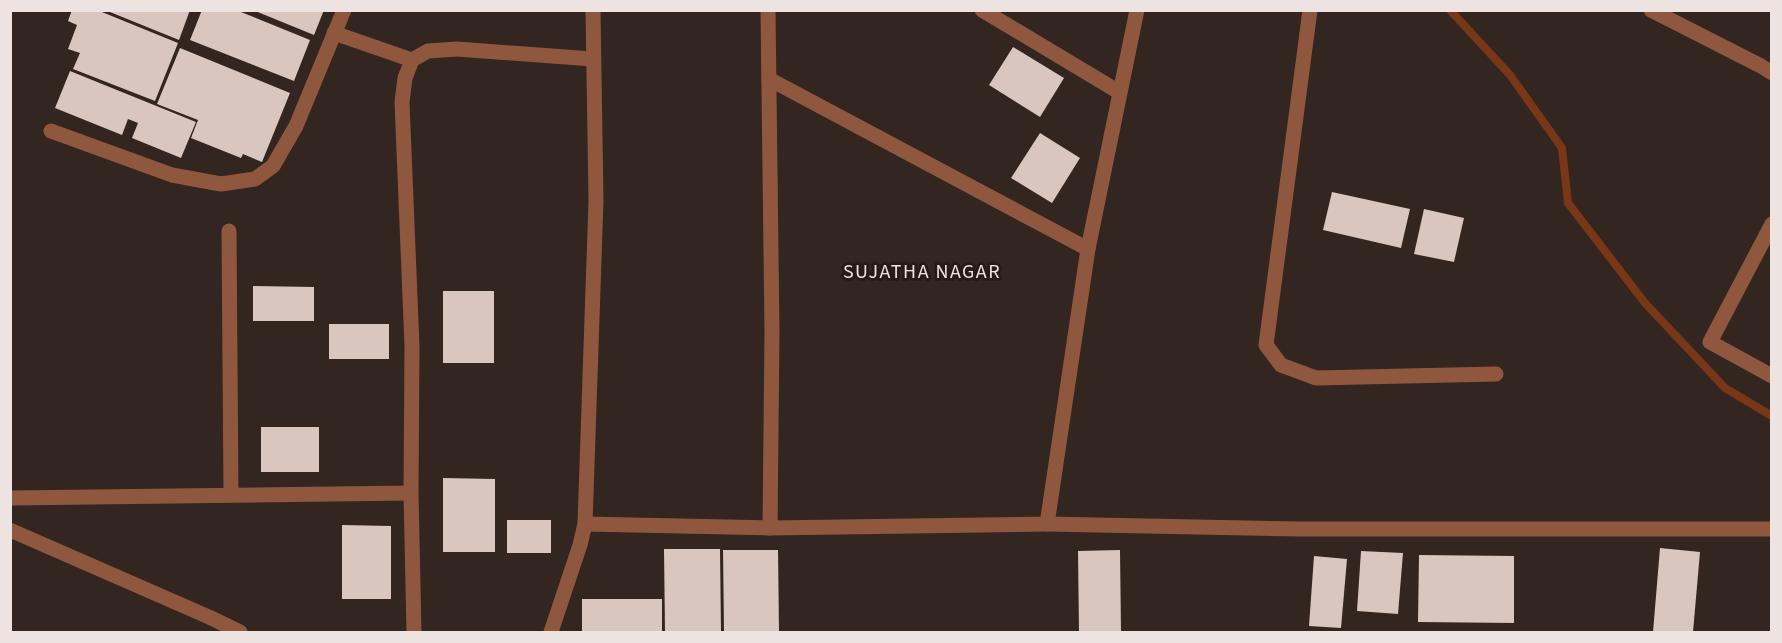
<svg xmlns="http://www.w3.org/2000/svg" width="1782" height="643" font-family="'Source Sans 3',sans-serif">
  <rect width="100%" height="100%" fill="#33251f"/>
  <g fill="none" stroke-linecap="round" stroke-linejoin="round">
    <path stroke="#7a3718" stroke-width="8" d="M1450,10L1510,75L1562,148L1568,203L1645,303L1725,388L1772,416"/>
  </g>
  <g fill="#d9c6bf">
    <path d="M72,10H97L178,43L155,101L73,69L80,53L68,49L77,25L68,21Z"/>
    <path d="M105,10H190L179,40Z"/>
    <path d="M202,10H236L310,40L294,81L190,40Z"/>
    <path d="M253,10H324L314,35Z"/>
    <path d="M1013,47L1064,78L1040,117L989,85Z"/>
    <path d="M180,48L290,93L262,162L243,154L241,158L191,138L198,120L157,104Z"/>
    <path d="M70,71L196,122L181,158L132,138L138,123L128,119L122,135L55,108Z"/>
    <path d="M1040,133L1080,158L1052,203L1011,178Z"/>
    <path d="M1332,192L1410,209L1401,248L1323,230Z"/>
    <path d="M1424,209L1464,218L1454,262L1414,254Z"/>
    <path d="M253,286L314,287V321H253Z"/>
    <rect x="443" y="291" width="51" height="72"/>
    <rect x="329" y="324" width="60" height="35"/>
    <rect x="261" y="427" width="58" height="45"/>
    <path d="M443,478L495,479V552H443Z"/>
    <rect x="507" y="520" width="44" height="33"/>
    <path d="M342,525L391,526V599H342Z"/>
    <path d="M1660,548L1700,552L1693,632H1653Z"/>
    <path d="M664,549H720L721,632H665Z"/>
    <path d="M723,550H778L779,632H724Z"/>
    <path d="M1120,550L1121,632H1079L1078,551Z"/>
    <path d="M1361,551L1403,553L1398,614L1357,611Z"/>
    <path d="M1419,555L1514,556V623L1418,622Z"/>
    <path d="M1314,556L1347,559L1341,628L1309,626Z"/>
    <rect x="582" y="599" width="80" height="33"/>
  </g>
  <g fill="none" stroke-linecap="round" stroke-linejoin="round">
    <path stroke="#90573f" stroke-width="15" d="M51,131L172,175L221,184L255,179L273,166L296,126L344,10"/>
    <g stroke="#90573f" stroke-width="15">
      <path d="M768,10L772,332L770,528"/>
      <path d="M982,10L1119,92"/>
      <path d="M1310,10L1266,345L1281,365L1316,378L1496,374"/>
      <path d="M1651,10L1761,66L1772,73"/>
      <path d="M334,33L412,60"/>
      <path d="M769,79L1088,249"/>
      <path d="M1772,224L1710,342L1772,376"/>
      <path d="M229,231L231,495"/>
      <path d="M411,493L414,632"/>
      <path d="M10,498L411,493L412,346L402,102L405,78L412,60L428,51L457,49L593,59"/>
      <path d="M585,524L770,528L1047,524L1088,249L1137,10"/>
      <path d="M1047,524L1300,529H1772"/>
      <path d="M10,530L209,617L240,632"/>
      <path d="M551,632L580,545L585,524L596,201L593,10"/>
    </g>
  </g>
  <g text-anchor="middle" stroke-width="6" stroke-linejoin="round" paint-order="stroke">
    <g font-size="20" letter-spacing="1.5" fill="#ede3e0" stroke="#281b16">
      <text x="922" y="278">SUJATHA NAGAR</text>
    </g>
  </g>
  <rect width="1782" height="643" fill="none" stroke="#ede3e0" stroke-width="24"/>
</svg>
